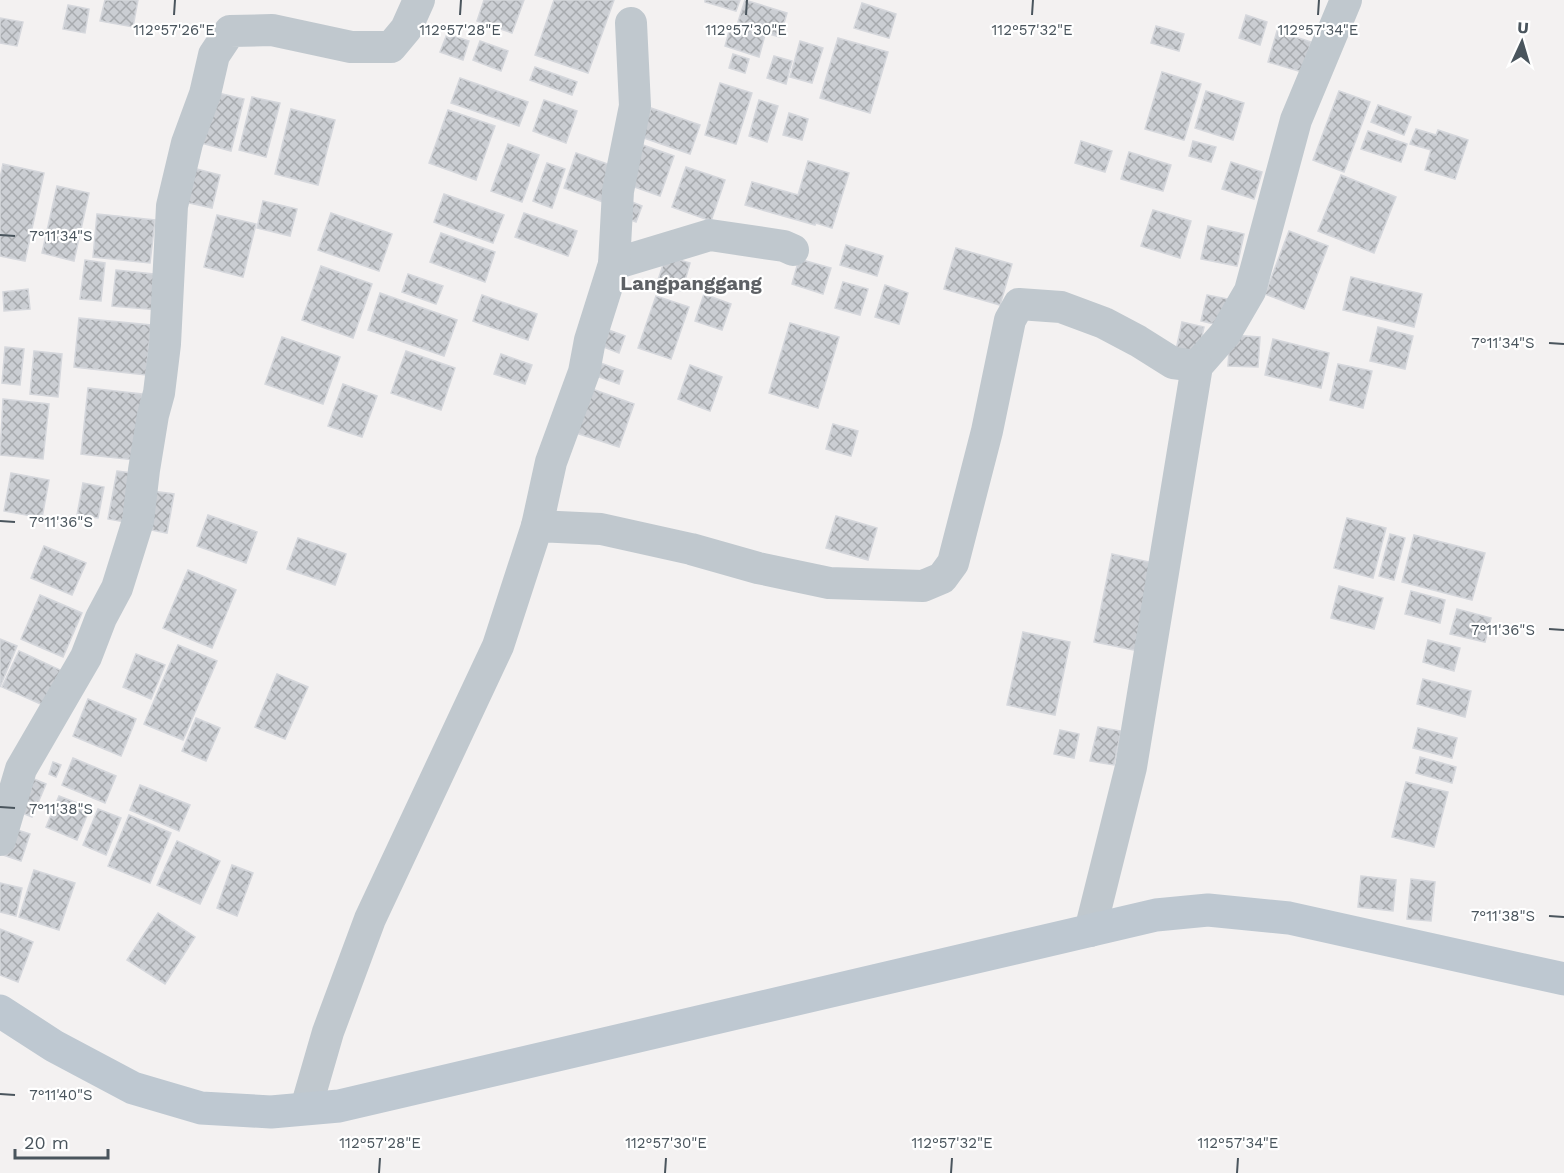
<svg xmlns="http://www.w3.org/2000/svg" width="1564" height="1173" font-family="'Work Sans',sans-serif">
  <defs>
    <pattern id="building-cross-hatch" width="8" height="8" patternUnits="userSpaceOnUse" patternTransform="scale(1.5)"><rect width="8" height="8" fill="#cbced3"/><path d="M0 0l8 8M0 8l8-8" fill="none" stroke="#a7aaae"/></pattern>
  </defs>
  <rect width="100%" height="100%" fill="#f3f1f1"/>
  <g fill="url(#building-cross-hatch)" stroke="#d5d7dc" stroke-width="1.5">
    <path d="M105,0H138L133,27L100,21Z"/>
    <path d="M484,0H524L512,33L477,21Z"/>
    <path d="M554,0H614L588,73L535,55Z"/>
    <path d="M705,0H740L736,11L705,2Z"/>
    <path d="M745,0L787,13L780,37L737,25Z"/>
    <path d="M862,3L896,14L889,38L854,28Z"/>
    <path d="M68,5L89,9L85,33L63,29Z"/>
    <path d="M1246,15L1267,22L1260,45L1239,38Z"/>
    <path d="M0,18L23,22L17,46L0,43Z"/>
    <path d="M731,25L765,35L759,57L725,46Z"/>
    <path d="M1156,26L1184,34L1179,51L1151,43Z"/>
    <path d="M1277,31L1311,42L1302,72L1268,62Z"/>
    <path d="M447,34L469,41L463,60L440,52Z"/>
    <path d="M838,38L888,52L870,113L820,98Z"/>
    <path d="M480,41L508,51L501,71L473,60Z"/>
    <path d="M800,41L823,48L812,83L790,77Z"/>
    <path d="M733,54L749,59L745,73L729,68Z"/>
    <path d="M774,56L792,61L786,84L767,78Z"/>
    <path d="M535,67L577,82L572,95L530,80Z"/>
    <path d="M1162,72L1201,84L1184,140L1145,129Z"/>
    <path d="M460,78L528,102L519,126L451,103Z"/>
    <path d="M720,83L752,93L736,144L705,135Z"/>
    <path d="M1206,91L1244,103L1233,140L1195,128Z"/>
    <path d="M1339,91L1370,102L1344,172L1313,160Z"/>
    <path d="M214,92L244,99L231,151L201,143Z"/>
    <path d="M252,97L280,103L266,157L239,150Z"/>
    <path d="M544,100L577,111L566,143L533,131Z"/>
    <path d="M759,100L778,106L767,142L749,136Z"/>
    <path d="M1378,105L1411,117L1404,135L1371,122Z"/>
    <path d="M651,108L700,125L690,154L641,137Z"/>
    <path d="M291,109L335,120L318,185L275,174Z"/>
    <path d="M448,110L495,126L476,180L429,163Z"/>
    <path d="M789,113L808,119L802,140L783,135Z"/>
    <path d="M1416,129L1436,135L1438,130L1468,140L1455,179L1425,170L1431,150L1410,144Z"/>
    <path d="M1368,131L1407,144L1401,162L1361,149Z"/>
    <path d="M1081,141L1112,151L1105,172L1075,163Z"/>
    <path d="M1193,141L1216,147L1211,162L1189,156Z"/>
    <path d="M508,144L539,155L522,202L491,191Z"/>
    <path d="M643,145L674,156L660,196L629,185Z"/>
    <path d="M1129,152L1171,165L1163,191L1121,179Z"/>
    <path d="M576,153L616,167L603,202L564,188Z"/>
    <path d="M808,161L849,173L832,228L816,223L815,225L745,205L752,182L798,195Z"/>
    <path d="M1231,162L1262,172L1254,199L1222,189Z"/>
    <path d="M547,163L565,169L552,208L533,201Z"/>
    <path d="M3,164L44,173L25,261L0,256V178Z"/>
    <path d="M189,167L220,175L212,208L180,201Z"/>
    <path d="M686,167L725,180L711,221L672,207Z"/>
    <path d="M1341,175L1396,197L1374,253L1318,231Z"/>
    <path d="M57,186L89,193L74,261L42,253Z"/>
    <path d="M444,194L504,215L493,243L434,222Z"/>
    <path d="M627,200L642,206L636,222L621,216Z"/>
    <path d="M263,201L297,209L290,236L257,228Z"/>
    <path d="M1153,210L1191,221L1180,258L1141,246Z"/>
    <path d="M331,213L392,234L379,271L318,250Z"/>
    <path d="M524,213L577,231L568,256L515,237Z"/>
    <path d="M97,214L155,220L150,263L93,257Z"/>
    <path d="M217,215L256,224L243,277L204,267Z"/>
    <path d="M1208,226L1244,234L1237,266L1201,259Z"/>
    <path d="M1289,231L1328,246L1304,309L1265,294Z"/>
    <path d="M441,233L495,252L485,282L430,262Z"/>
    <path d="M846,245L883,256L877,276L840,265Z"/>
    <path d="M956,248L1012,264L1000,305L944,289Z"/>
    <path d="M666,256L690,263L682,291L657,283Z"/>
    <path d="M799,259L831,268L823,294L792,284Z"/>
    <path d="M85,260L105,263L101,301L80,299Z"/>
    <path d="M321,266L372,284L353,338L302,320Z"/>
    <path d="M116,270L163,275L159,310L112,306Z"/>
    <path d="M408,274L443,286L436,304L402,292Z"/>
    <path d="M1351,277L1422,294L1414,327L1343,310Z"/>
    <path d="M843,282L868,289L860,315L835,308Z"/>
    <path d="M885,285L908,293L899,324L875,317Z"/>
    <path d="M28,289L30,309L4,311L3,292Z"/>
    <path d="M380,293L457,320L444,356L368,330Z"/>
    <path d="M704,294L731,304L722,330L695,321Z"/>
    <path d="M482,295L537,314L528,340L473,321Z"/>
    <path d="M1207,295L1228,299L1223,326L1201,321Z"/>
    <path d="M656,296L689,307L671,359L638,348Z"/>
    <path d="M79,318L151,325L146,375L74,367Z"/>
    <path d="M1182,322L1204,327L1198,354L1176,350Z"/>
    <path d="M790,323L839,337L818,408L769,393Z"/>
    <path d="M1378,327L1413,336L1405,369L1370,361Z"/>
    <path d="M606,329L625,336L619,353L601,346Z"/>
    <path d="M1230,335L1260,337L1258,367L1228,366Z"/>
    <path d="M282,337L340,357L323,404L265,384Z"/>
    <path d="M1273,339L1329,353L1321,388L1265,375Z"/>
    <path d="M5,347L24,349L20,385L2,383Z"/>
    <path d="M34,351L62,354L58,397L30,394Z"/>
    <path d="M406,351L455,368L441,410L391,393Z"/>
    <path d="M501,354L532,365L525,384L494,374Z"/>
    <path d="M592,360L623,371L619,384L588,373Z"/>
    <path d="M1338,364L1372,371L1363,408L1330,400Z"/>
    <path d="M690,365L722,377L710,411L678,399Z"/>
    <path d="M343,384L377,396L362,437L328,426Z"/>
    <path d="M88,388L142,394L135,460L81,454Z"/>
    <path d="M592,389L634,404L619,447L576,433Z"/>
    <path d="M3,399L49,404L43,459L0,455Z"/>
    <path d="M833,424L858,431L851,456L826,449Z"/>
    <path d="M117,471L139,474L130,523L108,519Z"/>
    <path d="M11,473L49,480L42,518L4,511Z"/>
    <path d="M83,483L104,487L98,518L77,515Z"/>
    <path d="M152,491L174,494L167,533L146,529Z"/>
    <path d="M208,515L257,532L246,563L197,546Z"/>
    <path d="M836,516L877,528L868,560L826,548Z"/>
    <path d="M1347,518L1386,528L1373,578L1334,568Z"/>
    <path d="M1390,534L1405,538L1394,580L1379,576Z"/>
    <path d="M1414,535L1485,553L1472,600L1402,582Z"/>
    <path d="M298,538L346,554L335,585L287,569Z"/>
    <path d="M44,546L86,563L72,595L31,578Z"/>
    <path d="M1112,554L1163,565L1144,652L1094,642Z"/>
    <path d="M188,570L236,590L212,648L163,628Z"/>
    <path d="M1339,586L1383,598L1374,629L1331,618Z"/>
    <path d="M1411,591L1445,600L1440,623L1405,614Z"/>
    <path d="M40,595L82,613L63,657L21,639Z"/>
    <path d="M1457,609L1491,618L1485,642L1450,634Z"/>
    <path d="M1023,632L1070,642L1055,715L1007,705Z"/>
    <path d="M0,639L17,646L0,687Z"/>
    <path d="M1428,640L1460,648L1454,671L1423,662Z"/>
    <path d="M178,645L217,661L183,740L144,724Z"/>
    <path d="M19,651L71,675L54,710L2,687Z"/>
    <path d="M136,654L165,665L151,699L123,687Z"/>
    <path d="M277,674L308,687L285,739L255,727Z"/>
    <path d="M1423,679L1471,691L1465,717L1417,704Z"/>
    <path d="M88,699L136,719L121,756L73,736Z"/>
    <path d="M196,718L220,728L206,761L182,751Z"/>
    <path d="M1098,727L1121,731L1114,765L1090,761Z"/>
    <path d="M1418,728L1457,738L1452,758L1413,748Z"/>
    <path d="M1060,730L1079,734L1074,758L1054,754Z"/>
    <path d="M1420,757L1456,767L1452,783L1416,773Z"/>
    <path d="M73,758L116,776L105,803L62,785Z"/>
    <path d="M53,762L61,765L56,777L49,774Z"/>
    <path d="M24,775L46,784L32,817L10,808Z"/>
    <path d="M1406,782L1448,792L1434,847L1392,837Z"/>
    <path d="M140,785L190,805L179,831L130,810Z"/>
    <path d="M59,796L90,808L77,840L46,827Z"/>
    <path d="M98,809L121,818L106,855L83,845Z"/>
    <path d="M129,815L171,833L150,883L108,866Z"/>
    <path d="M5,826L30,834L21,861L0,854Z"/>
    <path d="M177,841L220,861L200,904L157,885Z"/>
    <path d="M232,865L253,873L237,916L217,908Z"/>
    <path d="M34,870L75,883L59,930L19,917Z"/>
    <path d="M1361,876L1396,880L1393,911L1358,907Z"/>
    <path d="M1411,879L1435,882L1431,921L1407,919Z"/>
    <path d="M0,883L22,888L16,916L0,912Z"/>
    <path d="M158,913L195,937L165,984L127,960Z"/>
    <path d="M0,929L33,942L18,982L0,975Z"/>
  </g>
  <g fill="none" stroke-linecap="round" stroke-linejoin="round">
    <g stroke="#c0c8ce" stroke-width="32">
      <path d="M614,264L710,235L784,246L793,250"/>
      <path d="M537,526L551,462L584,372L590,340L614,264L618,191L635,106L631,23"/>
      <path d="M0,840L21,769L86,657L101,618L117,588L138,521L144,470L153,415L159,393L165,344L172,206L187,143L205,94L214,55L230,31L272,30L351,47H391L406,29L419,0"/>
      <path d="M1090,931L1131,767L1197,366L1225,334L1250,291L1296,120L1346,0"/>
      <path d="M306,1108L328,1032L370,919L498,646L537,526L601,529L691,549L758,568L829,583L923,586L942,578L953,563L987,431L1010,320L1019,304L1061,307L1104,323L1138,341L1173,363L1197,366"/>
    </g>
    <path stroke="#bec8d1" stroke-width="33" d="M0,1011L54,1046L133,1088L201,1108L271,1112L339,1106L1156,915L1208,910L1289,918L1564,979"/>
  </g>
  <path fill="none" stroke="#4a555d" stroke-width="2" d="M174,15L175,0M460,15L461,0M746,15L747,0M1032,15L1033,0M1318,15L1319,0M0,235L15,236M1549,343L1564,344M0,521L15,522M1549,629L1564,630M0,807L15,808M1549,916L1564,917M0,1094L15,1095M379,1173L380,1158M665,1173L666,1158M951,1173L952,1158M1237,1173L1238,1158"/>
  <g text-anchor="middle" stroke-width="4.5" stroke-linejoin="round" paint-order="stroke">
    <g font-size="20" font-weight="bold" fill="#5e6165" stroke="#fff">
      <text x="691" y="290">Langpanggang</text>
    </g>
  </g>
  <g font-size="15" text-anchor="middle" fill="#4a555d" stroke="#fff" stroke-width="4.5" stroke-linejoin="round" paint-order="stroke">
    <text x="174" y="35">112°57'26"E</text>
    <text x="460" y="35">112°57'28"E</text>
    <text x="746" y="35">112°57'30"E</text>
    <text x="1032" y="35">112°57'32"E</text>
    <text x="1318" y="35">112°57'34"E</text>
    <text x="61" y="241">7°11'34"S</text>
    <text x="1503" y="348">7°11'34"S</text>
    <text x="61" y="527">7°11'36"S</text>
    <text x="1503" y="635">7°11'36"S</text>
    <text x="61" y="814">7°11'38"S</text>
    <text x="1503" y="921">7°11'38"S</text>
    <text x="61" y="1100">7°11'40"S</text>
    <text x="380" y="1148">112°57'28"E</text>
    <text x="666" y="1148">112°57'30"E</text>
    <text x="952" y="1148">112°57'32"E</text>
    <text x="1238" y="1148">112°57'34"E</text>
  </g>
  <g transform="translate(1522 42) rotate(4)" stroke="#ffffff" stroke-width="4.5" paint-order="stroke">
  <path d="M0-4.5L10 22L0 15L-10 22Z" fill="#4a555d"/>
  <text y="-9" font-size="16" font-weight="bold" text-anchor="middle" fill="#4a555d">U</text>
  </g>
  <path d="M15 1149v9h93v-9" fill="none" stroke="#4a555d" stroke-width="3"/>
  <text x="24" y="1149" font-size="18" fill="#4a555d" stroke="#ffffff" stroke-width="4.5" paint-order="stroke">20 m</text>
</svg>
